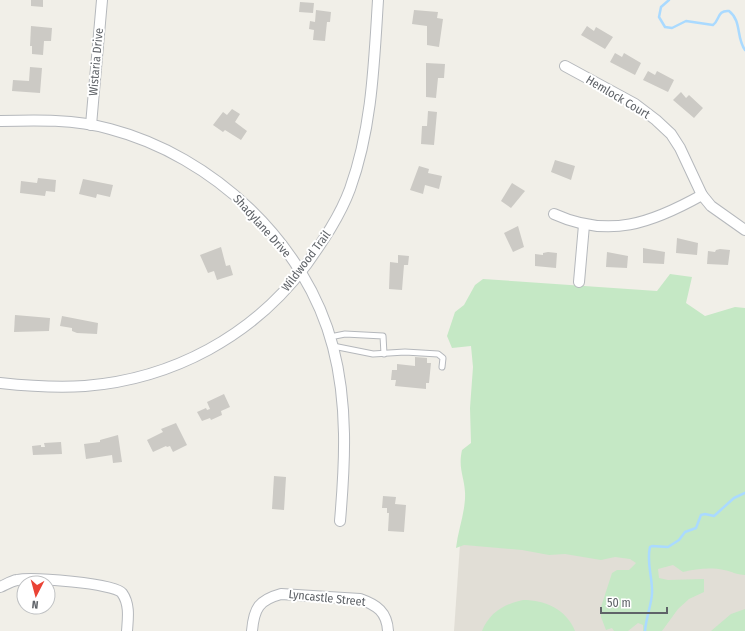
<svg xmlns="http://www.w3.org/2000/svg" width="745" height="631" font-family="'Fira Sans Condensed',sans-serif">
  <rect width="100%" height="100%" fill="#f1efe8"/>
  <path fill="#e1ded6" d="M460,544L745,566V631H454Z"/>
  <g fill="#c5e8c5">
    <path d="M670,274L692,277L686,303L705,316L735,307L745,308V575C737,575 731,571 724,570C710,567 696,569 683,572L673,565L658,569L659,578L668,580L704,579V592L689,599L678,609L662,631H643V625L638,623L628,631H614L612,628L606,630L601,617V607L612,573L617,570H629L636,563L630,559L615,557L601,560L565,554L549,555L522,550L464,545L456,548C458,529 466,511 465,492C464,475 458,469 462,450L471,443L470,408L473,367L471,346L452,348L447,336L455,312L464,305L475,285L483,279L657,291Z"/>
    <path d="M523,600C545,600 566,609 575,631H482C489,613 504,604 523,600Z"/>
    <path d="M745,609V631H711L731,614Z"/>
  </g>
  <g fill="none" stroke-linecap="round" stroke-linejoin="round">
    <g stroke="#aadaff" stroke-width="2.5">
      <path d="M669,0L661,7L659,17L665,27L672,28L686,21L713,25C720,20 717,10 729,11C742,21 736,38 745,50"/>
      <path d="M645,631C646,618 651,606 652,594C653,578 646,563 650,547L652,546L668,547L679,540L685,532L696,528L701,515L705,514L714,516L734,498L745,493"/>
    </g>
  </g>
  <g fill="#cccac5">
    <path d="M31,0H43V7L31,6Z"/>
    <path d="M300,2L314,3L313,13L299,12Z"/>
    <path d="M316,10L331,12L330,22H327L325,41L313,40L314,30L309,29L310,21L315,22Z"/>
    <path d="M414,10L438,12L437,18L443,19L439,47L427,45V26L412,24Z"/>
    <path d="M31,26L52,28L51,41H44L43,55L32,54V46H30Z"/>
    <path d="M587,26L594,31L596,27L613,37L605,49L581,35Z"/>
    <path d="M615,53L622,57L624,53L641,63L635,75L610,62Z"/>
    <path d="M426,63L445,64L444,78H438L436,98L426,97Z"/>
    <path d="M30,67L42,68L40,93L12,91L13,80L29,81Z"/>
    <path d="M648,71L655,75L657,71L674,80L668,92L643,80Z"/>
    <path d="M681,92L686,98L689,95L703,108L694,118L673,100Z"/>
    <path d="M232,109L240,114L235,122L247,131L241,140L225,130L223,132L213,125L223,112L227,115Z"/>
    <path d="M428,111L437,112L434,145L421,144L422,126H427Z"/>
    <path d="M555,160L575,166L571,180L551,172Z"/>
    <path d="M419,166L429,169L428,173L442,176L439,189L425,185L423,194L410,190Z"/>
    <path d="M38,178L56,180L55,192L46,191L45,196L20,193L21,181L37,183Z"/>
    <path d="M83,179L113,185L110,197L97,194L96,198L79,194Z"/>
    <path d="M512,183L525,191L511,208L501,201Z"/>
    <path d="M518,226L524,247L513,252L504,233Z"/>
    <path d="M677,238L698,243L697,255L676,253Z"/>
    <path d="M221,247L226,266L230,265L233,275L217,280L214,271L208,273L200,255Z"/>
    <path d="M643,248L665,252L664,264L643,263Z"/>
    <path d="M720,249L730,250L728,265L707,264L708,251L715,252L716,250Z"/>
    <path d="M548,252L557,253L556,268L535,266V254L543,255V253Z"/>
    <path d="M607,252L628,256L627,268L606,267Z"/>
    <path d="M398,255L409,256L408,265H404L402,290L389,289L390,262L398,263Z"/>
    <path d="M15,315L50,318L49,331L14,332Z"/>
    <path d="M62,316L98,323L97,334L77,333L72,331V328L60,326Z"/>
    <path d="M415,357L427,358V363H431L429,383H426V389L395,386L396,380H391L392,370H397V364L415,366Z"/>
    <path d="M224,394L230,407L221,411L222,415L211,420L210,418L202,421L197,412L206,408L207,410L210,409L207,402Z"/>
    <path d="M176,423L187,445L173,452L170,446L167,447L166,446L153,452L147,440L163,432L161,429Z"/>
    <path d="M118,435L122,462L113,463L112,455L86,459L84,444L100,442V440Z"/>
    <path d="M61,442L62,454L33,455L32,446L41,445V447H45L44,443Z"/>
    <path d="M274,476L286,477L284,510L272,509Z"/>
    <path d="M383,496L396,497L395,504L406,505L404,532L388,531L389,513H387V508H382Z"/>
  </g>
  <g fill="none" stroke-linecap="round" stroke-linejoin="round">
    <g stroke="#b5b8bc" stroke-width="7">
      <g id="service">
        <path d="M330,337L345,334L383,336L384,354"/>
        <path d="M333,346L373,354L405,352L438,354L443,358L442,367"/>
      </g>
    </g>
    <g stroke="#b5b8bc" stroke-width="12">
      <g id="minor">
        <path d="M565,66L635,104L656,120L671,134L680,148L702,195L711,206L745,230"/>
        <path d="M0,121C36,120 75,119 110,129C213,156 306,243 333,347C348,404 345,463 340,521"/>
        <path d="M91,125L102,0"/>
        <path d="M554,214C609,239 652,223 702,195"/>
        <path d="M579,282L584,225"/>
        <path d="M0,383C28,386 57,388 85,386C173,379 253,336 306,265C323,241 340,216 350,189C372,128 374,64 378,0"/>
        <path d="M0,587C5,585 11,581 17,580C31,577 115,583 122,593C130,604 128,618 127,631"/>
        <path d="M252,631C254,608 259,600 281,594L360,599C377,605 387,612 388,631"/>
      </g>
    </g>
    <use href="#service" stroke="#fff" stroke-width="5"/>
    <use href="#minor" stroke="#fff" stroke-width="10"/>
  </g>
  <g text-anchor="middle" stroke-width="4" stroke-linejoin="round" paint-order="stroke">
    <g font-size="12" fill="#5f6368" stroke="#fff">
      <text transform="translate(96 62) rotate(-85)" y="4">Wistaria Drive</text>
      <text transform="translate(618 97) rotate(31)" y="4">Hemlock Court</text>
      <text transform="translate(262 226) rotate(48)" y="4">Shadylane Drive</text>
      <text transform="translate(306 261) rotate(-53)" y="4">Wildwood Trail</text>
      <text transform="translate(327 598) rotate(6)" y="4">Lyncastle Street</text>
    </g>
  </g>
  <g transform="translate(36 595) rotate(186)"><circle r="19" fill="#ffffff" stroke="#bfc1c3"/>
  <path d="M0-3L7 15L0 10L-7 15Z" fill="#ea4335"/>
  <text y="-6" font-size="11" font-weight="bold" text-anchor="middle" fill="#5f6368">N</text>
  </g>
  <path d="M601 607v6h66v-6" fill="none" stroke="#5f6368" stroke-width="2"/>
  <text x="607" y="607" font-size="12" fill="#5f6368" stroke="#ffffff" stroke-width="3" paint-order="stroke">50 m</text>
</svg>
